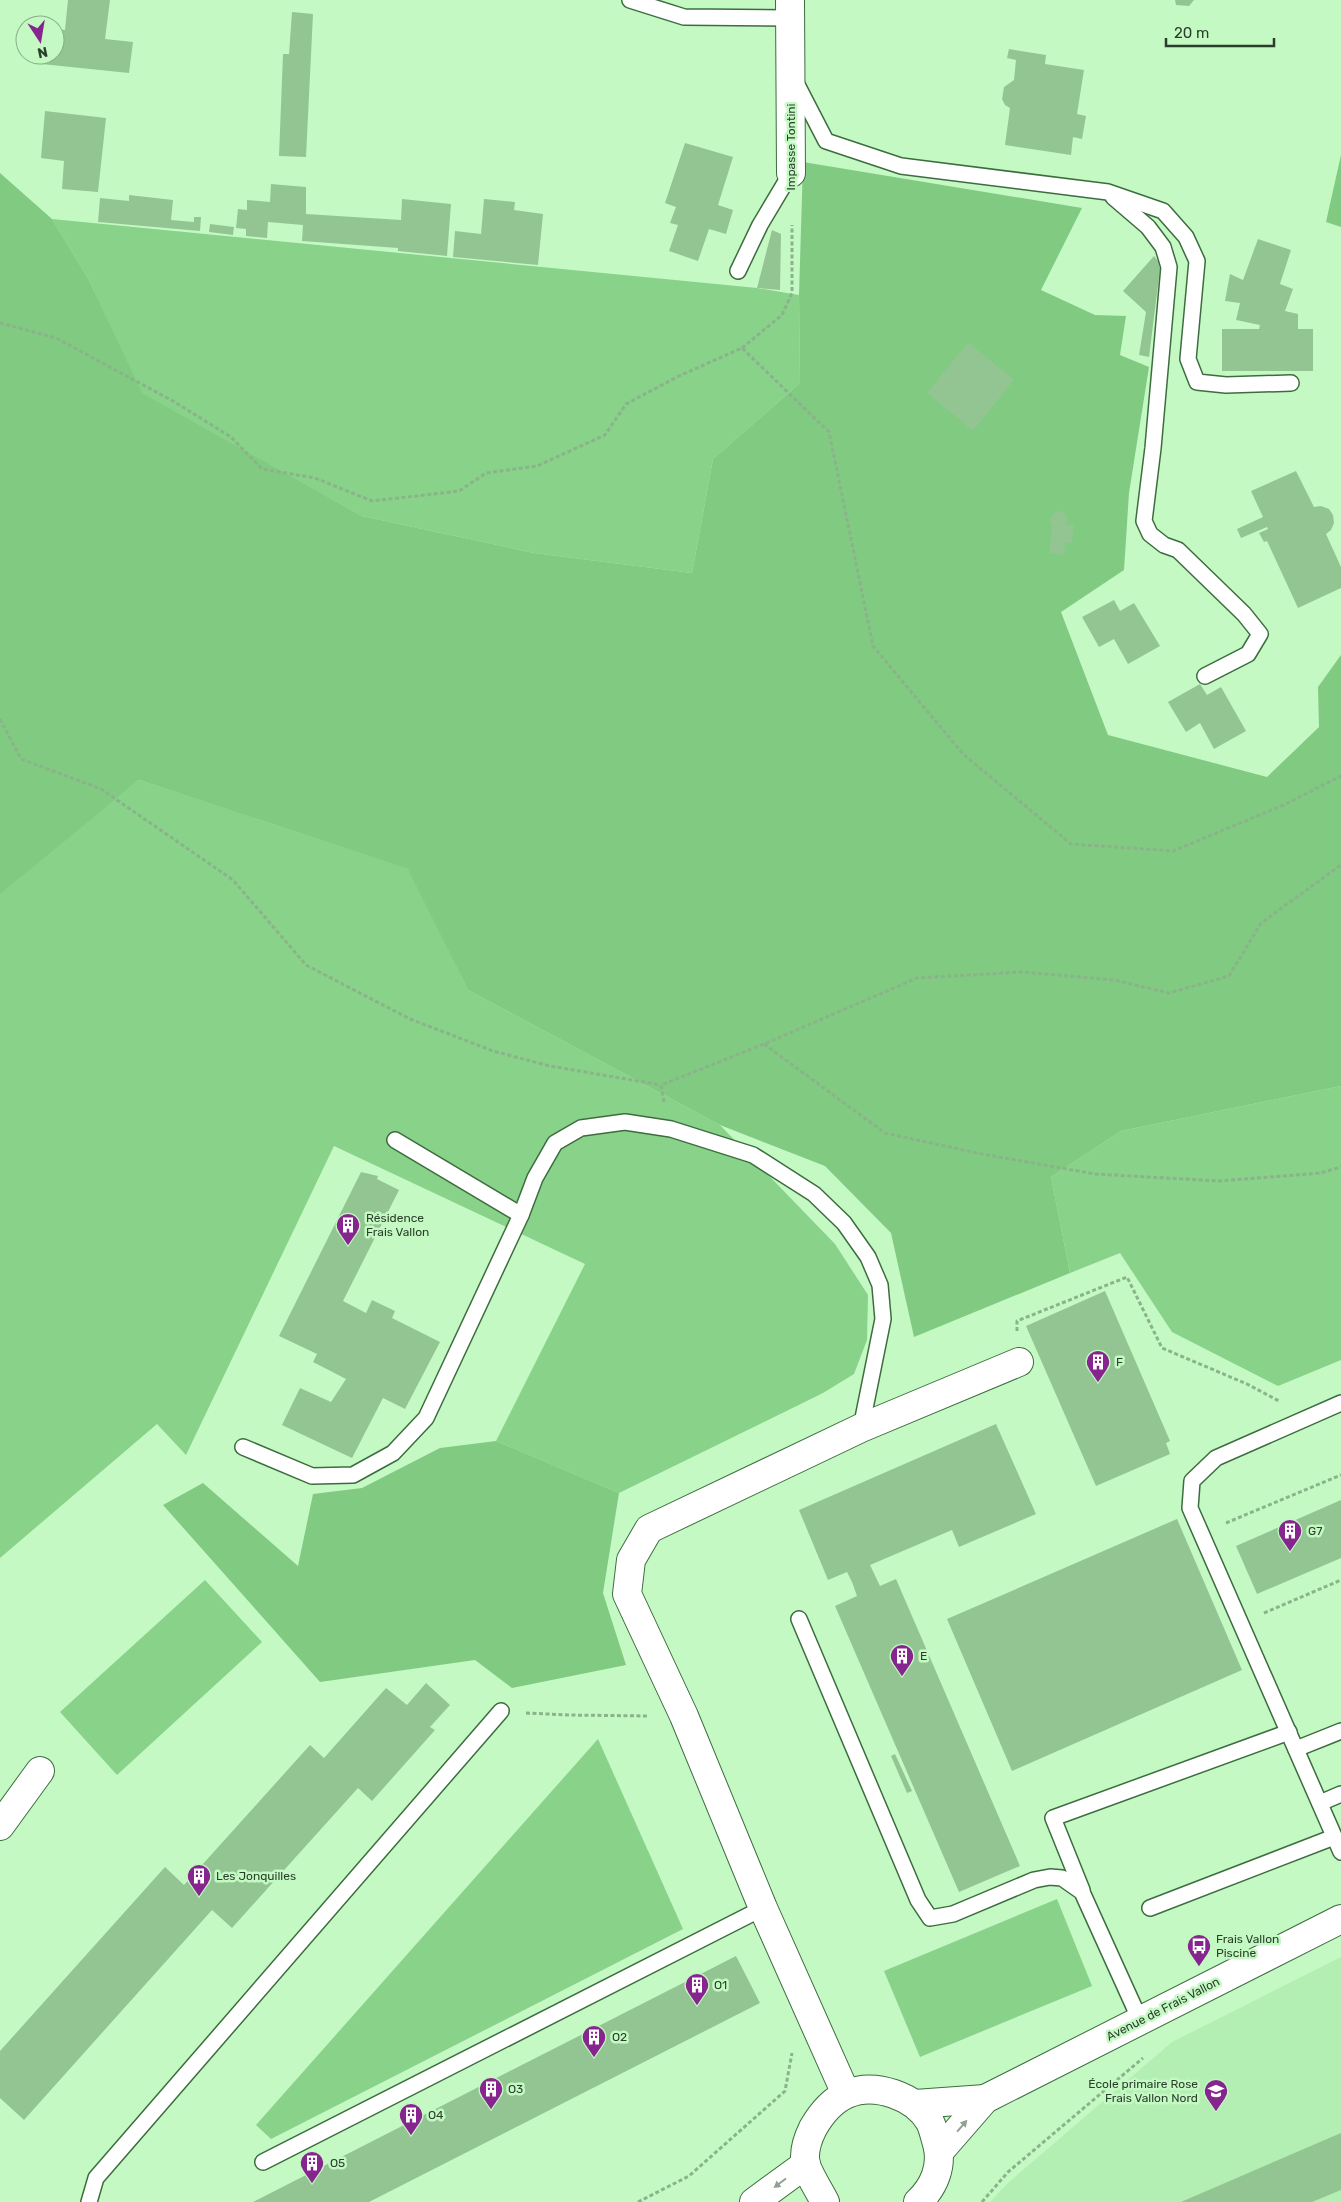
<svg xmlns="http://www.w3.org/2000/svg" width="1341" height="2202" font-family="Rubik,sans-serif">
  <rect width="100%" height="100%" fill="#c4f9c4"/>
  <path fill="#b3eeb3" d="M1341,1957V2202H990L1008,2183L1172,2042Z"/>
  <g fill="#88d289">
    <path d="M52,219L757,288L799,295L800,383L713,459L692,573L534,553L362,516L141,393L89,280Z"/>
    <path d="M139,780L409,869L468,990L720,1125L835,1244L868,1295L867,1340L854,1374L823,1393L619,1493L496,1441L585,1264L334,1146L186,1455L157,1424L0,1558V892Z"/>
    <path d="M1341,1086V1360L1278,1386L1172,1332L1120,1253L1070,1273L1051,1177L1121,1131Z"/>
    <path d="M205,1580L262,1642L117,1775L60,1712Z"/>
    <path d="M598,1739L683,1929L271,2139L256,2125Z"/>
    <path d="M1057,1899L1092,1986L920,2057L884,1971Z"/>
  </g>
  <g fill="#80ca82">
    <path d="M1341,155V227L1326,222Z"/>
    <path d="M803,162L1082,208L1041,290L1095,315L1126,316L1120,355L1149,367L1129,493L1124,570L1061,612L1108,735L1267,777L1319,727L1318,687L1341,655V1086L1121,1131L1051,1177L1070,1273L914,1337L891,1233L825,1166L720,1125L468,990L408,869L139,780L0,894V173L52,219L89,280L142,393L362,516L534,553L692,573L713,459L800,383L799,295Z"/>
    <path d="M496,1441L619,1493L603,1593L626,1665L512,1688L475,1660L320,1682L163,1505L203,1483L298,1566L313,1494L362,1488L440,1448Z"/>
  </g>
  <g fill="#92c592">
    <path d="M68,0H110L105,39L133,42L129,73L32,63L33,55H55V29L65,30Z"/>
    <path d="M1175,0H1194L1189,6L1176,5Z"/>
    <path d="M292,12L313,14L306,157L279,156L283,54H289Z"/>
    <path d="M1009,49L1046,55L1045,64L1084,70L1077,114L1086,116L1082,139L1073,137L1071,155L1005,145L1010,108L1005,105L1002,99L1004,87L1014,80L1016,60L1007,58Z"/>
    <path d="M45,111L106,118L98,192L62,189L64,161L41,158Z"/>
    <path d="M685,143L733,157L718,205L733,210L726,234L709,229L698,261L669,251L678,225L670,223L676,207L665,203Z"/>
    <path d="M271,184L306,187V214L401,220L402,199L451,204L447,256L398,251V248L302,241L303,225L268,222L267,238L246,236V229L236,228L238,209L247,210V200L270,202Z"/>
    <path d="M129,195L173,200L171,220L194,222V217H201L200,231L98,222L100,198L129,201Z"/>
    <path d="M484,199L515,202L514,210L543,214L538,265L453,257L455,231L481,234Z"/>
    <path d="M210,224L234,227L233,235L209,232Z"/>
    <path d="M772,230L781,234L780,290L757,288Z"/>
    <path d="M1258,239L1291,250L1280,284L1293,289L1285,311L1298,314V329H1313V371H1222V329H1259L1260,325L1236,320L1240,303L1225,301L1230,274L1243,280Z"/>
    <path d="M1154,256L1158,261L1160,269L1149,357L1139,355L1146,312L1123,291Z"/>
    <path d="M968,342L1014,380L973,431L927,393Z"/>
    <path d="M1296,471L1314,507L1321,506L1329,509L1333,515L1334,523L1331,530L1326,534L1341,567V588L1298,608L1267,541L1264,542L1259,533L1268,529L1267,527L1241,538L1237,529L1263,517L1251,491Z"/>
    <path d="M1057,511L1063,512L1067,517L1066,526L1074,523L1072,543H1065L1064,555L1049,553L1052,526L1050,520L1052,515Z"/>
    <path d="M1114,600L1120,611L1134,603L1160,646L1128,664L1114,639L1099,647L1082,617Z"/>
    <path d="M1200,684L1207,695L1221,687L1246,731L1214,749L1200,723L1186,732L1168,702Z"/>
    <path d="M361,1172L378,1176L377,1179L399,1190L343,1301L366,1313L372,1300L395,1311L392,1318L440,1342L405,1409L383,1398L352,1458L282,1425L300,1388L331,1402L346,1379L313,1362L317,1354L279,1336Z"/>
    <path d="M1105,1291L1170,1441L1166,1443L1170,1454L1096,1486L1026,1326Z"/>
    <path d="M996,1424L1036,1514L959,1547L952,1530L870,1565L880,1586L896,1579L1020,1866L959,1892L835,1606L857,1596L852,1582L847,1572L828,1580L799,1510Z"/>
    <path d="M1341,1500V1558L1257,1594L1236,1546Z"/>
    <path d="M1177,1519L1242,1670L1012,1771L947,1619Z"/>
    <path d="M426,1683L450,1705L430,1727L435,1730L372,1801L358,1788L232,1928L212,1910L24,2120L0,2098V2051L165,1867L184,1885L310,1745L324,1758L386,1688L407,1705Z"/>
    <path d="M895,1754L912,1791L907,1793L891,1756Z"/>
    <path d="M736,1956L760,2003L369,2202H253Z"/>
    <path d="M1341,2133V2190L1312,2202H1181Z"/>
  </g>
  <g fill="none" stroke-linecap="round" stroke-linejoin="round">
    <g stroke="#3d6d3f" stroke-width="18">
      <g id="service">
        <path d="M630,0L684,17L790,18"/>
        <path d="M795,81L826,141L901,166L1108,192L1163,211L1186,237L1197,261L1188,359L1197,382L1226,385L1291,383"/>
        <path d="M1113,197L1148,227L1163,247L1169,267L1153,448L1144,521L1150,534L1164,545L1178,550L1244,614L1260,634L1248,654L1205,676"/>
        <path d="M738,271L760,225L791,173"/>
        <path d="M395,1140L521,1215"/>
        <path d="M1341,1403L1216,1458L1192,1481L1190,1508L1341,1852"/>
        <path d="M243,1447L312,1476L353,1475L393,1453L426,1418L521,1215L535,1178L555,1143L581,1128L625,1122L671,1129L753,1155L814,1194L844,1223L868,1257L880,1285L883,1319L861,1428"/>
        <path d="M799,1619L918,1900L930,1918L953,1914L1034,1880L1050,1877L1062,1878L1082,1892L1140,2020"/>
        <path d="M1296,1749L1341,1731"/>
        <path d="M1320,1803L1341,1794"/>
        <path d="M1082,1890L1053,1818L1289,1732"/>
        <path d="M1150,1908L1334,1837"/>
        <path d="M263,2162L763,1908"/>
        <path d="M89,2202L96,2178L501,1711"/>
      </g>
    </g>
    <g stroke="#3d6d3f" stroke-width="30">
      <g id="minor">
        <path d="M790,0L791,173"/>
        <path d="M0,1826L40,1771"/>
        <path d="M846,2094L763,1908L684,1716L627,1594L631,1560L649,1529L861,1428L1019,1362"/>
        <path d="M915,2104L985,2099"/>
        <path d="M939,2152L985,2099L1341,1919"/>
        <path d="M754,2202L806,2164"/>
        <path d="M825,2202C819,2190 810,2177 806,2165C803,2153 808,2138 813,2128C821,2114 831,2101 847,2094C875,2082 915,2096 930,2122C933,2128 935,2137 937,2144C943,2166 934,2187 918,2202"/>
      </g>
    </g>
    <g stroke="#8ab38a" stroke-width="3" stroke-dasharray="4 2.5" stroke-linecap="butt">
      <path d="M0,323L56,338L173,401L231,437L262,469L315,478L372,501L459,491L486,473L537,466L605,435L626,404L679,376L742,348L829,432L873,646L963,754L1071,844L1173,851L1284,805L1341,776"/>
      <path d="M742,348L782,315L792,293V225"/>
      <path d="M0,719L21,759L101,789L233,880L306,965L410,1019L493,1051L550,1066L661,1085"/>
      <path d="M764,1044L885,1133L982,1154L1095,1174L1220,1181L1320,1173L1341,1167"/>
      <path d="M664,1102L661,1085L764,1044L917,978L1022,972L1114,980L1169,993L1229,976L1261,923L1341,865"/>
      <path d="M1017,1331V1321L1127,1277L1162,1348L1247,1384L1279,1401"/>
      <path d="M1226,1523L1341,1475"/>
      <path d="M1264,1613L1341,1580"/>
      <path d="M526,1713L568,1715L647,1716"/>
      <path d="M638,2202L689,2176L785,2091L792,2053"/>
      <path d="M982,2202L1008,2172L1143,2058"/>
    </g>
    <use href="#service" stroke="#fff" stroke-width="15"/>
    <use href="#minor" stroke="#fff" stroke-width="28"/>
  </g>
  <defs><path id="oneway-solid" d="M-6-.8H1V-3.2L6.5 0L1 3.2V.8H-6Z" transform="scale(1.25)"/></defs>
  <g fill="#949f94">
    <use href="#oneway-solid" transform="translate(962 2126) rotate(-49)"/>
    <use href="#oneway-solid" transform="translate(780 2183) rotate(143)"/>
  </g>
  <defs>
    <g id="building-pin" transform="scale(1.25)"><path d="M0 17L-7.5 6A9.5 9.5 0 1 1 7.5 6Z" fill="#87258e" stroke="#c4f9c4"/><path d="M-4-6H4V6H1V3H-1V6H-4ZM-2.5-4.3h1.7v1.8h-1.7ZM.8-4.3h1.7v1.8H.8ZM-2.5-1h1.7V.8h-1.7ZM.8-1h1.7V.8H.8Z" fill="#fff"/></g>
    <g id="bus-pin" transform="scale(1.25)"><path d="M0 17L-7.5 6A9.5 9.5 0 1 1 7.5 6Z" fill="#87258e" stroke="#c4f9c4"/><path d="M-5-6H5V4H4V6H2V4H-2V6H-4V4H-5ZM-3.5-4V0h7V-4ZM-3.5 1.2v1.5H-2V1.2ZM2 1.2v1.5H3.5V1.2Z" fill="#fff"/></g>
    <g id="school-pin" transform="scale(1.25)"><path d="M0 17L-7.5 6A9.5 9.5 0 1 1 7.5 6Z" fill="#87258e" stroke="#c4f9c4"/><path d="M0-5L7-2L0 1L-7-2ZM-4 1L0 2.5L4 1V4Q0 6-4 4Z" fill="#fff"/></g>
  </defs>
  <g fill-rule="evenodd">
    <use href="#building-pin" x="348" y="1225"/>
    <use href="#building-pin" x="1098" y="1362"/>
    <use href="#building-pin" x="1290" y="1531"/>
    <use href="#building-pin" x="902" y="1656"/>
    <use href="#building-pin" x="199" y="1876"/>
    <use href="#bus-pin" x="1199" y="1946"/>
    <use href="#building-pin" x="697" y="1985"/>
    <use href="#building-pin" x="594" y="2037"/>
    <use href="#building-pin" x="491" y="2089"/>
    <use href="#school-pin" x="1216" y="2091"/>
    <use href="#building-pin" x="411" y="2115"/>
    <use href="#building-pin" x="312" y="2163"/>
  </g>
  <g text-anchor="middle" stroke-width="5" stroke-linejoin="round" paint-order="stroke">
    <g font-size="12" fill="#293f2a" stroke="#c4f9c4">
      <text transform="translate(791 147) rotate(-90)" y="4">Impasse Tontini</text>
      <text transform="translate(1163 2009) rotate(-27)" y="4">Avenue de Frais Vallon</text>
    </g>
    <g font-size="12" fill="#293f2a" stroke="#c4f9c4" text-anchor="start">
      <text x="366" y="1222">Résidence<tspan x="366" dy="14">Frais Vallon</tspan></text>
      <text x="1116" y="1366">F</text>
      <text x="1308" y="1535">G7</text>
      <text x="920" y="1660">E</text>
      <text x="216" y="1880">Les Jonquilles</text>
      <text x="1216" y="1943">Frais Vallon<tspan x="1216" dy="14">Piscine</tspan></text>
      <text x="714" y="1989">O1</text>
      <text x="612" y="2041">O2</text>
      <text x="1198" y="2088" text-anchor="end">École primaire Rose<tspan x="1198" dy="14">Frais Vallon Nord</tspan></text>
      <text x="508" y="2093">O3</text>
      <text x="428" y="2119">O4</text>
      <text x="330" y="2167">O5</text>
    </g>
  </g>
  <g transform="translate(40 40) rotate(168)"><circle r="24" fill="#c4f9c4" stroke="#86af86"/>
  <path d="M0-4L9 19L0 12L-9 19Z" fill="#87258e"/>
  <text y="-8" font-size="14" font-weight="bold" text-anchor="middle" fill="#293f2a">N</text>
  </g>
  <path d="M1166 38v8h108v-8" fill="none" stroke="#293f2a" stroke-width="2.5"/>
  <text x="1174" y="38" font-size="15" fill="#293f2a" stroke="#c4f9c4" stroke-width="4" paint-order="stroke">20 m</text>
</svg>
